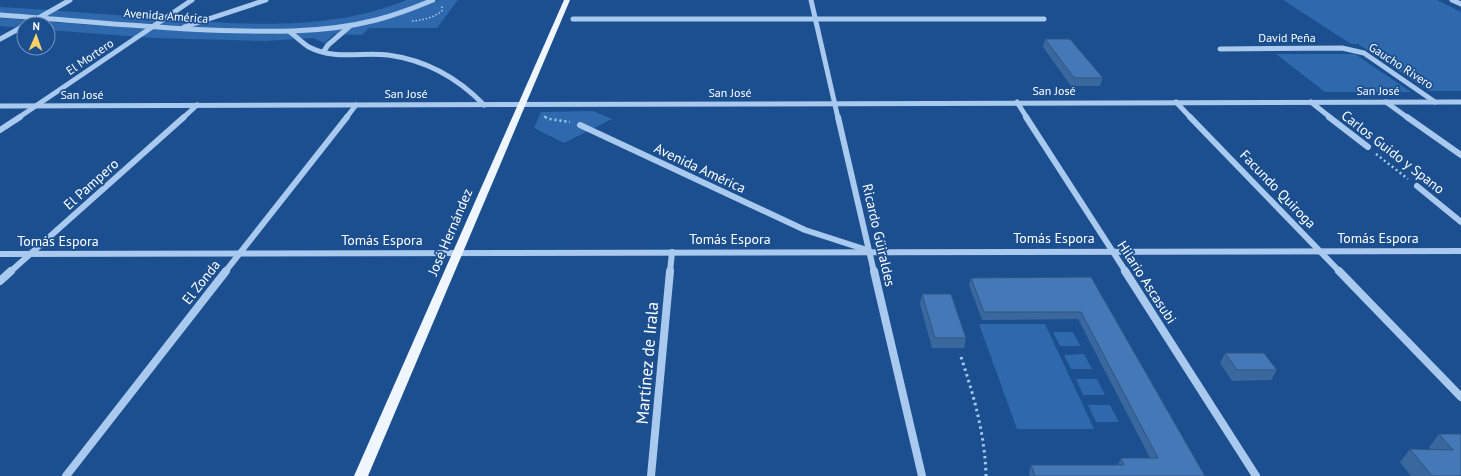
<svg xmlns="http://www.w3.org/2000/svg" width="1461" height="476" font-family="'PT Sans',sans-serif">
  <rect width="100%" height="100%" fill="#1b4f8f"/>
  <g fill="#2e69ad">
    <path d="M407,0H426C342,40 244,31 154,24C103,21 51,17 0,13V7C56,10 111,15 167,19C248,25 330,31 407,0Z"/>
    <path d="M439,0H458L437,28H369L362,35L334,34L325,43L313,38L265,41L154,38L48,30V24H24V28L0,26V18C65,23 129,28 194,31C222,32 251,35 279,34C332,32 390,22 439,0Z"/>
    <path d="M1283,0H1437L1461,12V91H1429L1358,44H1351Z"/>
    <path d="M1276,54H1355L1411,92H1325Z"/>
    <path d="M593,111L612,119L564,143L534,128L541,112Z"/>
    <path d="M979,324H1045L1094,429H1017Z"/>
    <path d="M1053,332H1073L1080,346H1060Z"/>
    <path d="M1084,354L1092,369H1071L1064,355Z"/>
    <path d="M1076,379H1097L1105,395H1083Z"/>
    <path d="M1088,405H1110L1119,422H1096Z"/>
  </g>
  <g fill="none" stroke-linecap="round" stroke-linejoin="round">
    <g stroke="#a9c9ee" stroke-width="1.5" stroke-dasharray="1.5 2" stroke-linecap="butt">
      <path d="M412,21C423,20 433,18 442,11V6"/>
      <path d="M544,116L547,118"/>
    </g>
    <g stroke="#a9c9ee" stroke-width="2.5" stroke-dasharray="2 3" stroke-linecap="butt">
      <path d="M545,117L549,119L570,122"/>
      <path d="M1376,154L1408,179"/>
    </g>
    <path stroke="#a9c9ee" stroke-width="3" stroke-dasharray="2.5 3.5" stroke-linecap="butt" d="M961,357C974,396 985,435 986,476"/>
    <g stroke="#a9c9ee" stroke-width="5">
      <path d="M811,0L838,118"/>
      <path d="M1452,0L1461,4"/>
      <path d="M0,15C70,20 139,27 209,30C264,32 322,34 376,20C396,15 414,8 433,0"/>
      <path d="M573,19H1044"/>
      <path d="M28,24L70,0"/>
      <path d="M184,27L266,0"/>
      <path d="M290,32C297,37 302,43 309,47C333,60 362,52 388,55C425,60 458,78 484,105"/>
      <path d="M0,39L24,26"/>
      <path d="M1220,49L1342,48L1364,53L1435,102"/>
      <path d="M324,51L328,45L350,26"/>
      <path d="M1017,102L1027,118"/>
      <path d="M1176,102L1191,118"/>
      <path d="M1311,102L1331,118"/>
      <path d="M1386,102L1408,118"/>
      <path d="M0,106L1461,102"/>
      <path d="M18,118L192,0"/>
      <path d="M183,118L197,105"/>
      <path d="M346,118L356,105"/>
    </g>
    <g stroke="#a9c9ee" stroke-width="6">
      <path d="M838,117L874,272"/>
      <path d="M1026,117L1126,272"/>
      <path d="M1190,117L1340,272"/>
      <path d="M1329,117L1368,147"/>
      <path d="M1407,117L1461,155"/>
      <path d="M580,125L805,230L864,249"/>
      <path d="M0,130L20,117"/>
      <path d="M1417,186L1461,222"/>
      <path d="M0,254L1461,251"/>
      <path d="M10,272L184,117"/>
      <path d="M225,272L347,117"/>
      <path d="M670,272L672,252"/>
    </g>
    <g stroke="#a9c9ee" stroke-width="8">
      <path d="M874,271L922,476"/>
      <path d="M1125,271L1256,476"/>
      <path d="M1339,271L1461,397"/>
      <path d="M0,281L11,271"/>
      <path d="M66,476L226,271"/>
      <path d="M651,476L670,271"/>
    </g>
    <path fill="#f0f6ff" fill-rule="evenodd" d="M564,0H570L368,476H354Z"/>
  </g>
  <g fill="#3a679d">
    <path d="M1045,39L1103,78L1100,86H1071L1043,47Z"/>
    <path d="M1091,277L1205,476H1030L1029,473L1031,465H1118L1121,458H1150L1078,319L982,320L969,285L971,278Z"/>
    <path d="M922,294L966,338L964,348H932L920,304Z"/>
    <path d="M1225,353L1277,370L1271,380L1232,381L1220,363Z"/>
    <path d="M1439,434H1461V476H1411L1400,462L1410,449L1431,450L1429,447Z"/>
  </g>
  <g fill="#4478b7" stroke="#305480">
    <path d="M1045,39H1070L1103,78H1074Z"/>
    <path d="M1091,277L1205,476H1035L1031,465H1124L1121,458H1158L1081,312H984L971,278Z"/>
    <path d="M922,294H951L966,338H935Z"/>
    <path d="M1225,353H1264L1277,370H1237Z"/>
    <path d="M1439,434H1461V476H1432L1410,449L1453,450Z"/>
  </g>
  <g text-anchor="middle" stroke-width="3.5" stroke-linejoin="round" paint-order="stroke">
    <g font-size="12" fill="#fff" stroke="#1b4f8f">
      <text transform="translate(166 16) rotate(4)" y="4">Avenida América</text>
      <text x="1287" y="42">David Peña</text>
      <text transform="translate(90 57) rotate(-34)" y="4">El Mortero</text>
      <text transform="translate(1401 66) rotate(33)" y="4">Gaucho Rivero</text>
      <text x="1054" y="95">San José</text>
      <text x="1378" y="95">San José</text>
      <text x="730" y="97">San José</text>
      <text x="406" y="98">San José</text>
      <text x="82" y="99">San José</text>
    </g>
    <g font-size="14" fill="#fff" stroke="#1b4f8f">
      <text transform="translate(1393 152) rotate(38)" y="5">Carlos Guido y Spano</text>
      <text transform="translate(700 168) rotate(25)" y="5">Avenida América</text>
      <text transform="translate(91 184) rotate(-42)" y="5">El Pampero</text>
      <text transform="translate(1278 189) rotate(46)" y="5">Facundo Quiroga</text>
      <text transform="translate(450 232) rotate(-67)" y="5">José Hernández</text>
      <text transform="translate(879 235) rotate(77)" y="5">Ricardo Güiraldes</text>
      <text x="1054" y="243">Tomás Espora</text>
      <text x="1378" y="243">Tomás Espora</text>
      <text x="730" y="244">Tomás Espora</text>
      <text x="382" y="245">Tomás Espora</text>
      <text x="58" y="246">Tomás Espora</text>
      <text transform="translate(201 282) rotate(-52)" y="5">El Zonda</text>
      <text transform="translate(1147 282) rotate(57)" y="5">Hilario Ascasubi</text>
    </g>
    <g font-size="17" fill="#fff" stroke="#1b4f8f">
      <text transform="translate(647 363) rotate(-85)" y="6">Martínez de Irala</text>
    </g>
  </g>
  <g transform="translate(36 36) rotate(2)"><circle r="19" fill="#1b4f8f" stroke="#7695bc"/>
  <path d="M0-3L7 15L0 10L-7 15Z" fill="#ffd166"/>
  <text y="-6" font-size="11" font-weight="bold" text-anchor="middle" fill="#ffffff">N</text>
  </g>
</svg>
